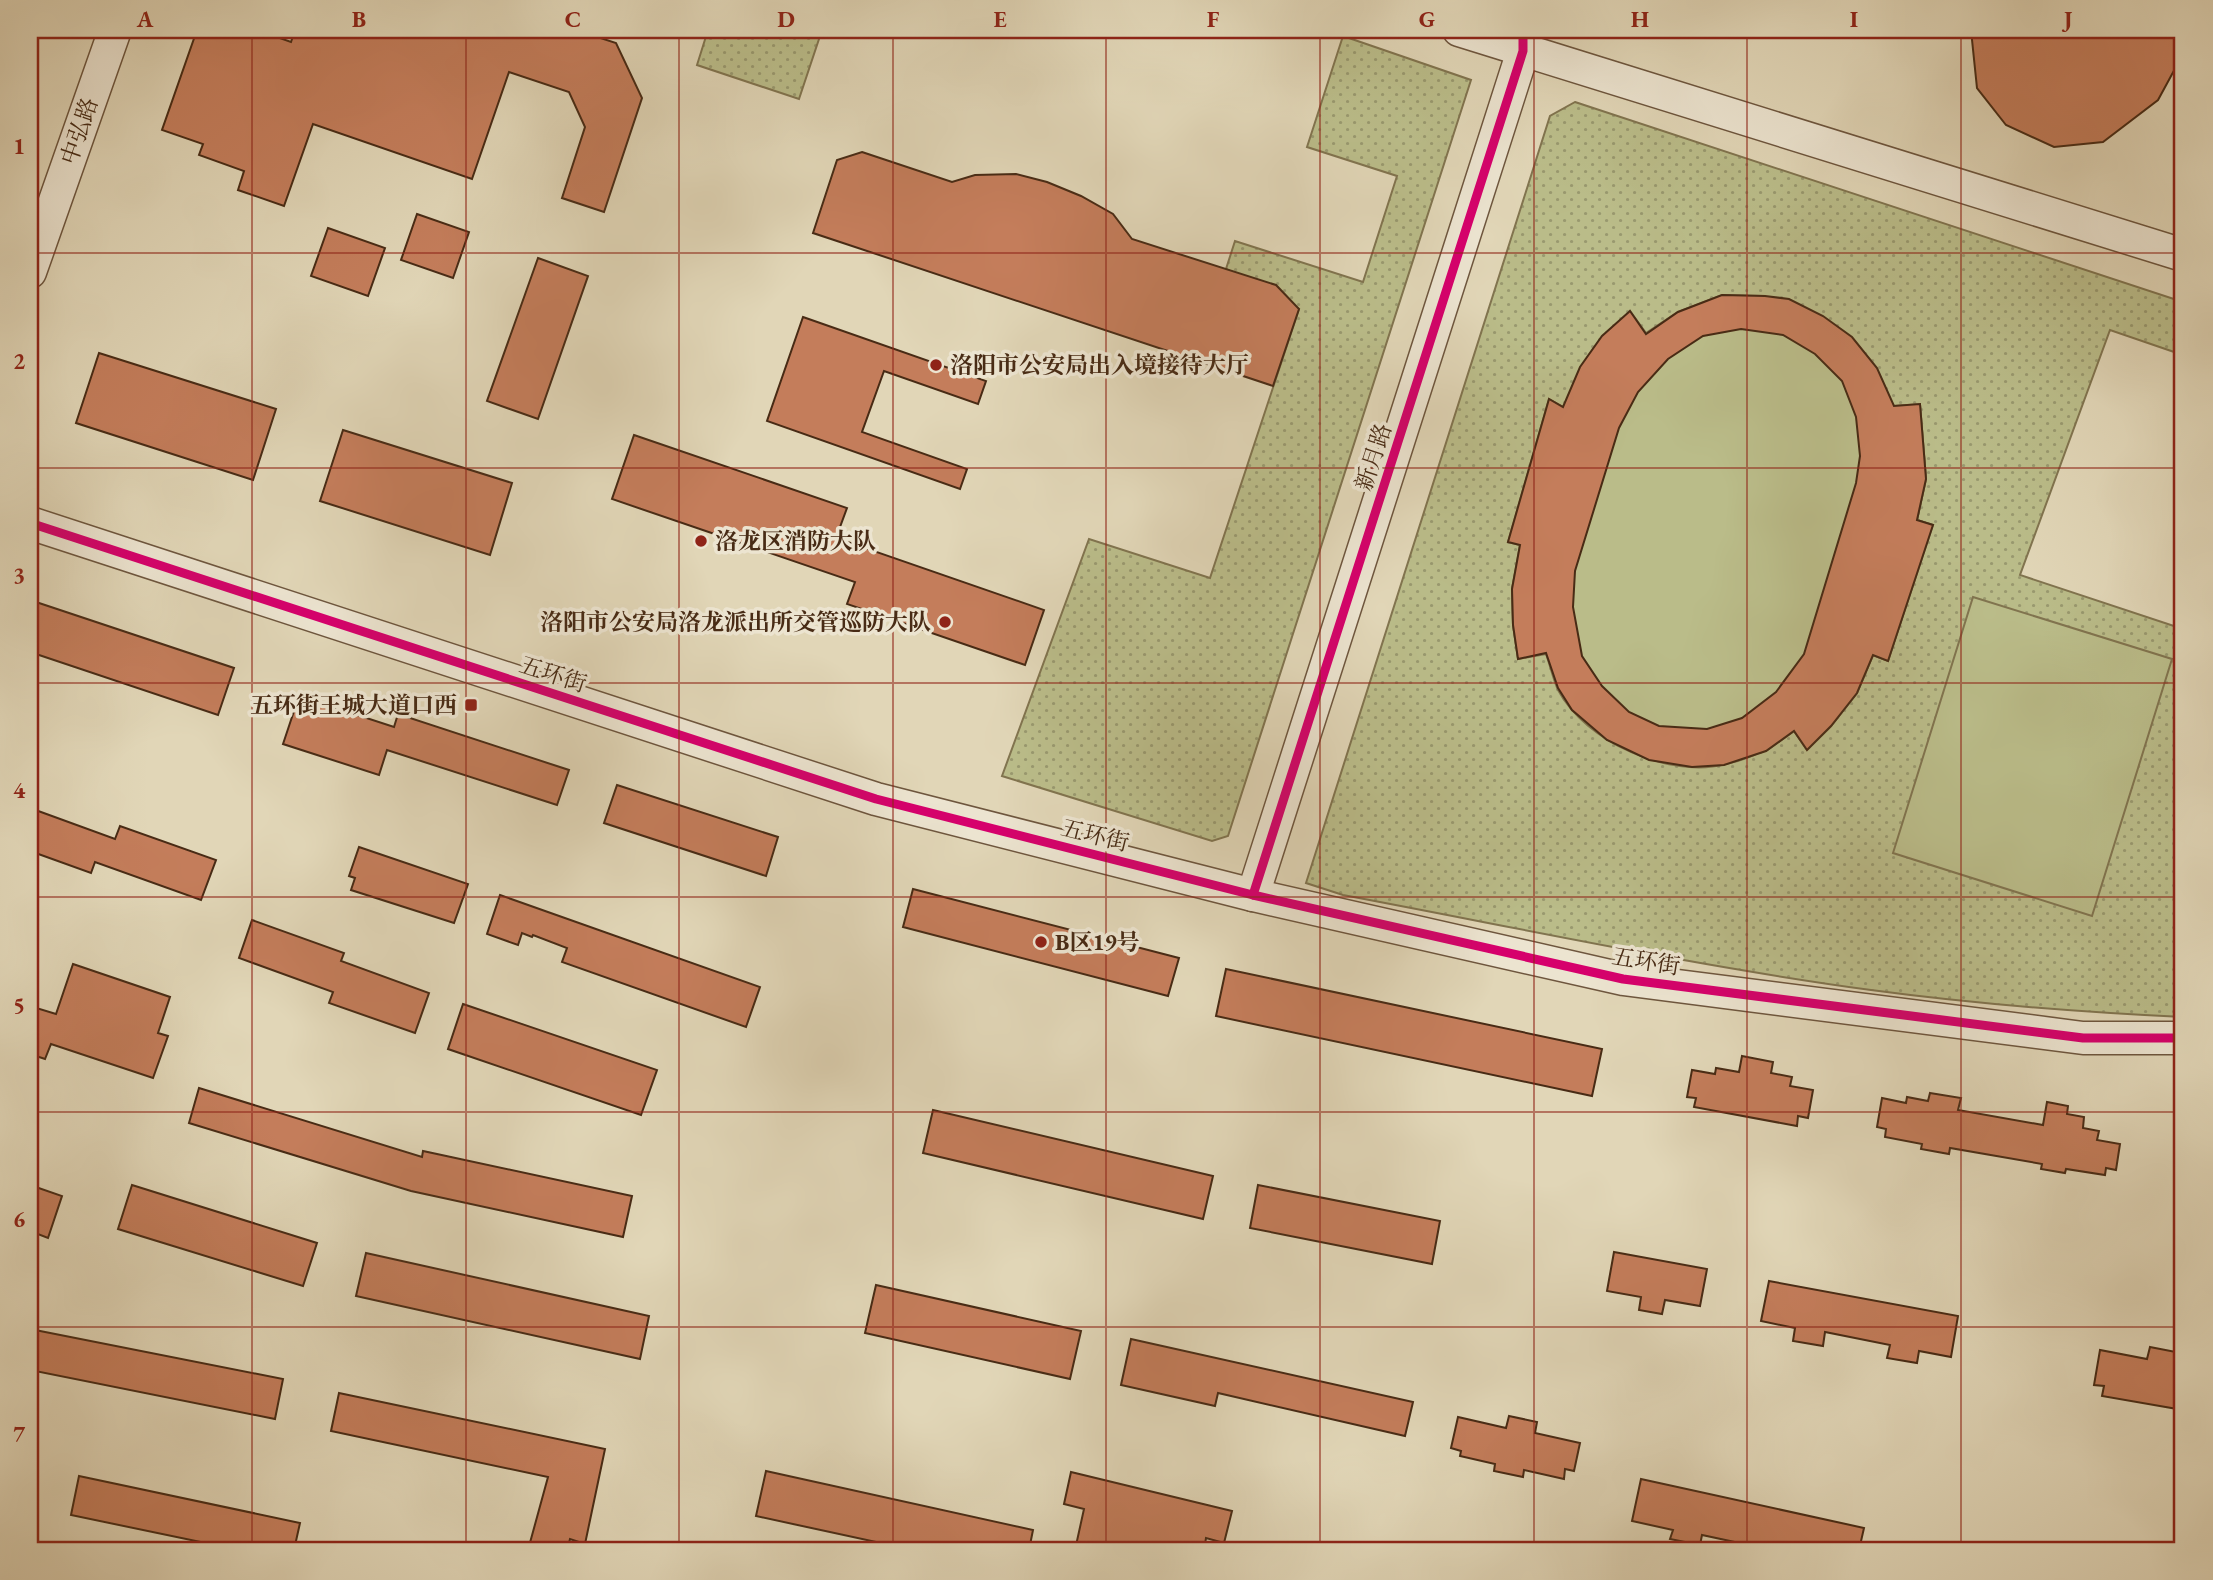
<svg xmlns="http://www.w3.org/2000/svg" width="2213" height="1580" font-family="'EB Garamond','Noto Serif SC',serif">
  <defs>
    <pattern id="grass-dots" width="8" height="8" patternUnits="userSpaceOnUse" patternTransform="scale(1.75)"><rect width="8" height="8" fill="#babc89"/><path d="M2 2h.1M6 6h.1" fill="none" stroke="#99996f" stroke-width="1.8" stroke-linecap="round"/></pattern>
  </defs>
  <rect width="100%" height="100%" fill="#e1d6b7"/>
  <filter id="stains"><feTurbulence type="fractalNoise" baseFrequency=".00286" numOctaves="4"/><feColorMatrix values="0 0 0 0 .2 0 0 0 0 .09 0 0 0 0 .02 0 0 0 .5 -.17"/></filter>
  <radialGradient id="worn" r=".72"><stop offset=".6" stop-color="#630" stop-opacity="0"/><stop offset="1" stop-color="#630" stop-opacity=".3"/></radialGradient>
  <g fill="url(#grass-dots)" stroke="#81744f" stroke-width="2" fill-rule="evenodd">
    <path d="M708,30H822L799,99L697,65Z"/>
    <path d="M1343,36L1471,80L1228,836L1212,841L1002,776L1089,539L1210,578L1299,309L1226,269L1235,241L1363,282L1397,176L1307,147Z"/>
    <path d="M1575,102L2183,302V355L2110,330L2020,575L2183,629V1017C2079,1012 1975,1004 1871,990C1694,966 1519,928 1343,895L1306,883L1550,116ZM1678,312L1894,406L1920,405L1926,479L1917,520L1932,525L1888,661L1873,655L1857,693L1831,726L1807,750L1794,731L1766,751L1607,740L1572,710L1558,688L1546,653L1518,658L1513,625L1512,589L1550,400L1563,407L1646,334Z"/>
  </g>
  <g fill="#babc89" stroke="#81744f" stroke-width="2">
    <path d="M1722,295L1765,296L1894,406L1920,404L1926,479L1917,520L1933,525L1888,661L1873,655L1857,693L1831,726L1807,750L1794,731C1772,747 1753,758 1726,764C1669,779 1586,742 1558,690C1553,679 1550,665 1546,654L1518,659L1513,625L1512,589L1520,545L1508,542L1549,399L1563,407L1630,311L1646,333L1678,312Z"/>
    <path d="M1973,597L2172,659L2092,916L1893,853Z"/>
  </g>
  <g fill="#c47d5b" stroke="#482b15" stroke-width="2" fill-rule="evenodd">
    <path d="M197,30H257L291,42L295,30H576L616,43L642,98L604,212L562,198L585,127L569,92L509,72L472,179L313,124L284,206L238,190L244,171L199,155L203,144L162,130Z"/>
    <path d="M1971,30H2183V54L2158,100L2103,142L2054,147L2006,125L1977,88Z"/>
    <path d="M862,152L952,182L975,175L1016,174L1047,182L1081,196L1113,214L1132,239L1276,285L1299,309L1273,386L813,233L837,160Z"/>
    <path d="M417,214L469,232L453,278L401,260Z"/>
    <path d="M328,228L385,248L368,296L311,276Z"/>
    <path d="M538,258L588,276L538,419L487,401Z"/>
    <path d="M1722,295L1765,296L1789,299L1823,316L1852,337L1877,368L1894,406L1920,404L1926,479L1917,520L1933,525L1888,661L1873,655L1857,693L1831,726L1807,750L1794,731L1766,751L1724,765L1692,767L1649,760L1607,740L1572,710L1558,688L1546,653L1518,659L1513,625L1512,589L1520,545L1508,542L1549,399L1563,407L1580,367L1602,336L1630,311L1646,334L1678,312ZM1741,329L1783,335L1815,354L1842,381L1856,417L1860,456L1856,483L1804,654L1776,692L1742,718L1707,729L1659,726L1629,712L1602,686L1582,656L1573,607L1575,571L1619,428L1638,392L1668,359L1703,336Z"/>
    <path d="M803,317L986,381L978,404L884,371L862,432L967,469L960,489L767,421Z"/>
    <path d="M99,353L276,409L253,480L76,423Z"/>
    <path d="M343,430L512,483L490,555L320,501Z"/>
    <path d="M634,435L847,508L836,538L1044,610L1025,665L847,604L855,582L612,499Z"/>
    <path d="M30,600L234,668L218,715L30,652Z"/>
    <path d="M299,696L394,727L398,714L569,770L557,805L387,750L379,775L283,744Z"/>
    <path d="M617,785L778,837L766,876L604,823Z"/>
    <path d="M30,808L115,839L120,826L216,860L201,900L95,862L91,873L30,851Z"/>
    <path d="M359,847L468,884L454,923L351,890L355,878L349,876Z"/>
    <path d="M913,889L1179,958L1168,996L903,927Z"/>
    <path d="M500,895L760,987L746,1027L562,962L567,948L533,935L532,937L522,933L518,945L487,934Z"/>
    <path d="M252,920L344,953L341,961L429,993L415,1033L329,1003L333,992L239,958Z"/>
    <path d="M73,964L170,997L158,1033L168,1036L153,1078L51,1044L45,1059L30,1054V1006L56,1014Z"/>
    <path d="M1226,969L1602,1049L1592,1096L1216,1016Z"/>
    <path d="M463,1004L657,1070L641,1115L448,1049Z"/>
    <path d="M1742,1056L1773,1062L1771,1073L1792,1077L1790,1086L1813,1090L1808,1118L1798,1116L1797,1126L1694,1107L1696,1098L1687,1097L1692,1070L1715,1074L1716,1068L1739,1072Z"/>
    <path d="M199,1088L422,1157L423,1151L632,1196L623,1237L411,1191L189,1123Z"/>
    <path d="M1930,1093L1961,1098L1958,1110L2043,1125L2047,1102L2068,1106L2067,1114L2084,1117L2083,1128L2099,1131L2097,1140L2120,1144L2116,1170L2106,1168L2105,1175L2066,1169L2065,1173L2041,1169L2042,1164L1950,1148L1949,1154L1921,1149L1922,1144L1885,1137L1886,1129L1877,1127L1882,1098L1906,1103L1907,1097L1928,1101Z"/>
    <path d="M933,1110L1213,1176L1203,1219L923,1153Z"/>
    <path d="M30,1185L62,1196L48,1238L30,1231Z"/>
    <path d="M132,1185L317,1243L303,1286L118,1229Z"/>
    <path d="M1258,1185L1440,1221L1432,1264L1250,1228Z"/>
    <path d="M1614,1252L1707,1269L1700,1306L1665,1300L1662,1314L1639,1310L1641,1297L1607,1291Z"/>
    <path d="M366,1253L649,1316L640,1359L356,1296Z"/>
    <path d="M1769,1281L1958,1316L1951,1357L1919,1351L1917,1363L1887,1358L1890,1345L1825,1332L1823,1346L1793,1341L1795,1328L1761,1321Z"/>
    <path d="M876,1285L1081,1331L1070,1379L865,1333Z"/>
    <path d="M30,1329L283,1379L275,1419L30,1370Z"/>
    <path d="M1131,1339L1413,1402L1405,1436L1218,1393L1215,1406L1121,1385Z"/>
    <path d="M2150,1347L2181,1353L2179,1365H2183V1410L2102,1396L2104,1386L2094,1385L2100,1350L2147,1359Z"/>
    <path d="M339,1393L605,1449L585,1544L570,1539L567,1550H528L548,1477L331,1431Z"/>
    <path d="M1509,1416L1537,1422L1535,1433L1580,1443L1574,1471L1565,1469L1564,1479L1524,1470L1523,1477L1494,1471L1495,1464L1460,1456L1461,1451L1451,1448L1458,1417L1506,1428Z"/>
    <path d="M766,1471L1033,1530L1029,1550H913L756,1516Z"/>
    <path d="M1071,1472L1232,1511L1224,1543L1206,1538L1204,1550H1075L1084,1509L1064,1504Z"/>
    <path d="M79,1476L300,1523L294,1550H239L71,1515Z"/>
    <path d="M1641,1479L1864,1528L1859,1550H1772L1702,1535L1700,1545L1670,1539L1673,1530L1632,1521Z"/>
  </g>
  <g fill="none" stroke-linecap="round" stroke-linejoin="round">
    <g stroke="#6e563e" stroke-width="35">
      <g id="minor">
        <path d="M1459,30L2183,255"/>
        <path d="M30,272L115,30"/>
        <path d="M30,523L876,799L1253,895L1623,979L2083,1038H2183"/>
        <path d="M1253,895L1523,51V30"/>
      </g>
    </g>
    <use href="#minor" stroke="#ece4d0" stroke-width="32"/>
    <g stroke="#ece4d0" stroke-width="13">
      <g id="cycleway">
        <path d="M30,523L876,799L1253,895L1623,979L2083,1038H2183"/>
        <path d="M1253,895L1523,51V30"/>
      </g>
    </g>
    <use href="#cycleway" stroke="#d6006c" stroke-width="9"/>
  </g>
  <path fill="none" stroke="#8f2418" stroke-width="2" stroke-opacity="0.55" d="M252,30V1550M466,30V1550M679,30V1550M893,30V1550M1106,30V1550M1320,30V1550M1534,30V1550M1747,30V1550M1961,30V1550M30,253H2183M30,468H2183M30,683H2183M30,897H2183M30,1112H2183M30,1327H2183"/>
  <g fill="#8f2418" stroke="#ece4d0" stroke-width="2.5">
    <circle cx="936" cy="365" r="7"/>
    <circle cx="701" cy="541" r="7"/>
    <circle cx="945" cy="622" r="7"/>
    <rect x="464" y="698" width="14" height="14" rx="3.5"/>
    <circle cx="1041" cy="942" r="7"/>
  </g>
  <g text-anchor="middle" stroke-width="7" stroke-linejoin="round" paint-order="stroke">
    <g font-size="23" fill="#482b15" stroke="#ece4d0">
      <text transform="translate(79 131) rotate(-71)" y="8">中弘路</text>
      <text transform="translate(1373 457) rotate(-72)" y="8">新月路</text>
      <text transform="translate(553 674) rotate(18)" y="8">五环街</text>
      <text transform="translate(1095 835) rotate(14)" y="8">五环街</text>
      <text transform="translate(1646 961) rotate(9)" y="8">五环街</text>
    </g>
    <g font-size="23" font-weight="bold" fill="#482b15" stroke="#ece4d0" text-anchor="start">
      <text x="950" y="373">洛阳市公安局出入境接待大厅</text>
      <text x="715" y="549">洛龙区消防大队</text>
      <text x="931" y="630" text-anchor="end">洛阳市公安局洛龙派出所交管巡防大队</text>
      <text x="457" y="713" text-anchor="end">五环街王城大道口西</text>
      <text x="1055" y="950">B区19号</text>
    </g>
  </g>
  <rect width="2213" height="1580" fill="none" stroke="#e1d6b7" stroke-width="77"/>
  <rect x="38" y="38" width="2136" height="1504" fill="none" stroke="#8f2418" stroke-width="2.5"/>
  <g font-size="23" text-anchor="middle" font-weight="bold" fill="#8f2418">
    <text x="145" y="27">A</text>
    <text x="359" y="27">B</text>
    <text x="573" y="27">C</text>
    <text x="786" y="27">D</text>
    <text x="1000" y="27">E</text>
    <text x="1213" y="27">F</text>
    <text x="1427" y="27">G</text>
    <text x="1640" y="27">H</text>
    <text x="1854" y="27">I</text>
    <text x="2068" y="27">J</text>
    <text x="19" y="154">1</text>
    <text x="19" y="369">2</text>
    <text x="19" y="583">3</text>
    <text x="19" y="798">4</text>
    <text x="19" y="1013">5</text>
    <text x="19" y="1227">6</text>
    <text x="19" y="1442">7</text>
  </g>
  <rect width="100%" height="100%" filter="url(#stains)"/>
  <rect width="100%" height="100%" fill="url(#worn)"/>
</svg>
